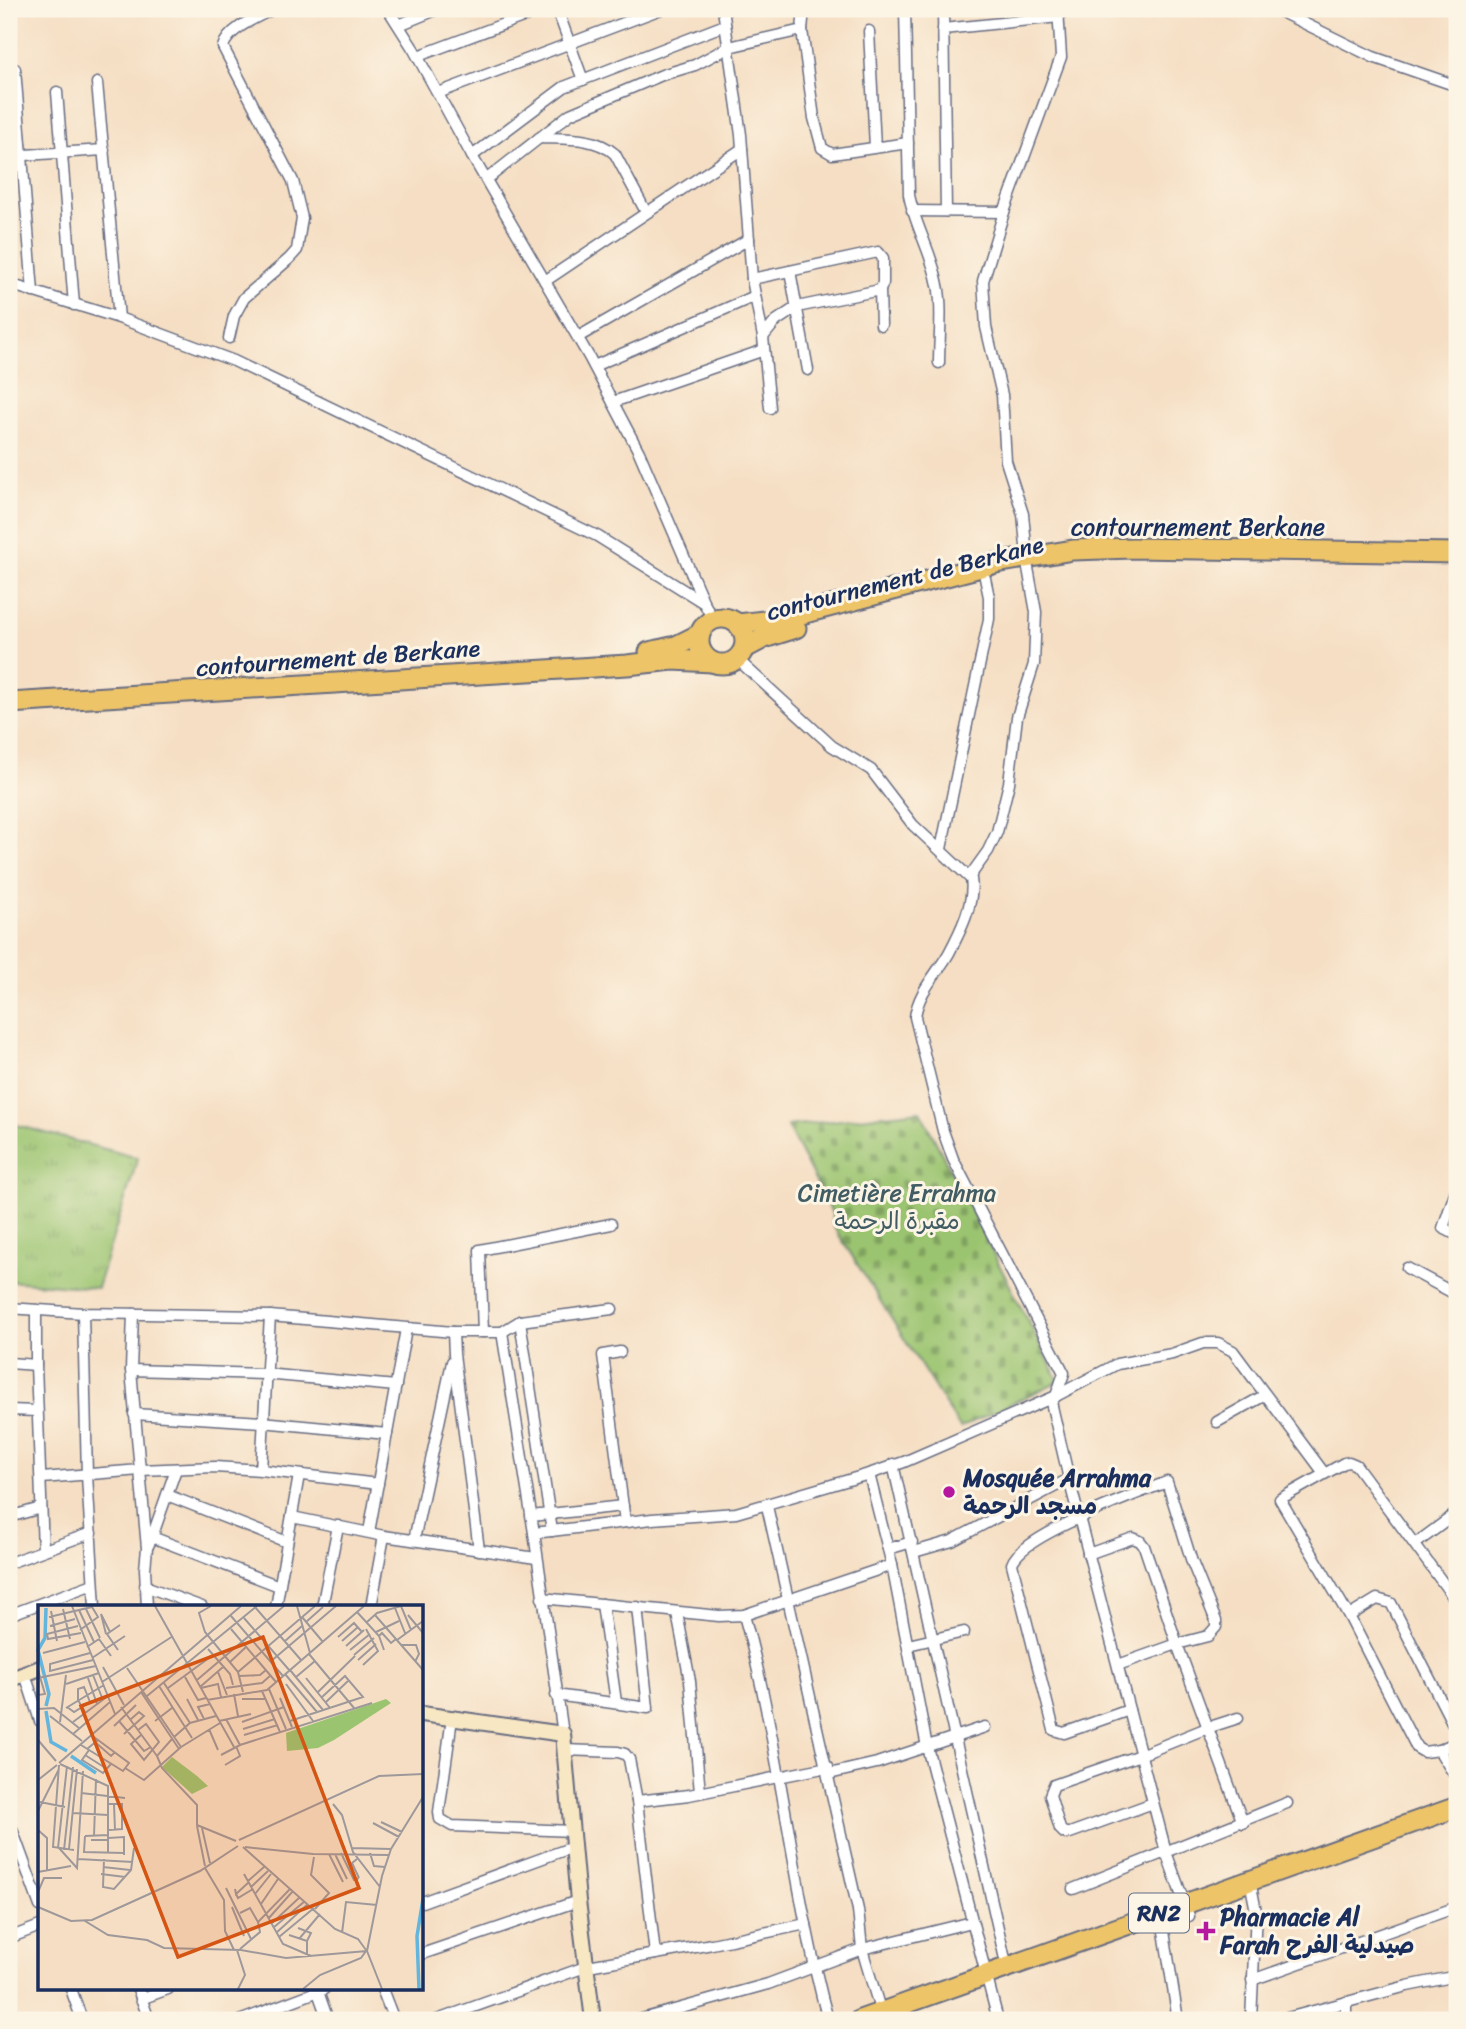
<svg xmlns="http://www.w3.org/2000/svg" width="1466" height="2029" font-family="Sriracha,'Playpen Sans Arabic',sans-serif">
  <defs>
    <pattern id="grass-tufts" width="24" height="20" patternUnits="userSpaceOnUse" patternTransform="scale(1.75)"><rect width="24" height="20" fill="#9bc470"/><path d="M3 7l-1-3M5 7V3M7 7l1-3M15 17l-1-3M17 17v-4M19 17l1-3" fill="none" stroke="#7ea05f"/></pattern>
    <pattern id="cemetery-stones" width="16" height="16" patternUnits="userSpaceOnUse" patternTransform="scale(1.75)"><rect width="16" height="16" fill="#9bc470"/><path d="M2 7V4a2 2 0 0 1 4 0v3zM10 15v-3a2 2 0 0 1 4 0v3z" fill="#7ea05f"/></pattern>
  </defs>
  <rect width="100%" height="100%" fill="#fcf5e5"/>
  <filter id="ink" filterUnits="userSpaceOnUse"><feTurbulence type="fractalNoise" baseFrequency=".0143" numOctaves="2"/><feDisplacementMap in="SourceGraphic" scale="14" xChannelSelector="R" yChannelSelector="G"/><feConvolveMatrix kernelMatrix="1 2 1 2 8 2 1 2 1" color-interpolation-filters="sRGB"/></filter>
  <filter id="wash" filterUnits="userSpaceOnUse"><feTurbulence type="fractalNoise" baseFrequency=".00686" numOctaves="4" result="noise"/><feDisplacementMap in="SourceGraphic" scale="28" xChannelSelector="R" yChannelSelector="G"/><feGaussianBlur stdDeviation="1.57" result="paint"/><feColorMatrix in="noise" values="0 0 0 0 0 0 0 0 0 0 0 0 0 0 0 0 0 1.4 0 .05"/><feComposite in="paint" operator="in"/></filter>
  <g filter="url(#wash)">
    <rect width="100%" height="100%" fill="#f5dec3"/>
    <path fill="url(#grass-tufts)" stroke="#5b7a67" stroke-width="2" d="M9,1123L138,1158L97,1288L9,1281Z"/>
    <path fill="url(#cemetery-stones)" stroke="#5b7a67" stroke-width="2" d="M920,1111L1059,1381L960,1428L834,1227L832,1213L787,1126Z"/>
  </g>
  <g filter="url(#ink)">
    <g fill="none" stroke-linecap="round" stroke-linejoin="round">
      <g stroke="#676c81" stroke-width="13">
        <g id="street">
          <path d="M388,9L414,50L472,156L589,357L639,452L704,603"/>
          <path d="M557,9L583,80"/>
          <path d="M723,9L741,135L752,279L763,337L770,408"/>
          <path d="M905,9L909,195C915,226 932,253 938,285C943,307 939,339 939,363"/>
          <path d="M943,9L946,211"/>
          <path d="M1275,9L1373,57L1457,86"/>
          <path d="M399,25L438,9"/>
          <path d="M943,29L1059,17"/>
          <path d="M802,30L814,118L822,148L832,154L908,143"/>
          <path d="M869,31L875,147"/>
          <path d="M418,56L544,9"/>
          <path d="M9,69H15L33,292"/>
          <path d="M97,83L119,318"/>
          <path d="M57,92L74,305"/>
          <path d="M438,93L661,9"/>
          <path d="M539,138C565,139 595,136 615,154L646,212"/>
          <path d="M9,156L104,150"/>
          <path d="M472,156L564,87L725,25"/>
          <path d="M487,179L570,114L662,75L695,65L729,47L802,30L804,9"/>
          <path d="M912,211L1004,212"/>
          <path d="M790,271L808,370"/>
          <path d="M752,279L878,252L883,258V283L880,290"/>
          <path d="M545,281L742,149"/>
          <path d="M9,284L119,318L234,361L597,536L704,603L713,619"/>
          <path d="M578,337L749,239"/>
          <path d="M763,337L776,321L797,307L880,290L881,325"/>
          <path d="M229,338L234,316L244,298L289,259L297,250L302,218L293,181L223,47C228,29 257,17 273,9"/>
          <path d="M594,366L755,296"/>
          <path d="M613,402L764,350"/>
          <path d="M1027,556L1023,514L1006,461L1002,395L986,327L983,281L1004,212L1061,57L1058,9"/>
          <path d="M737,659L832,746L871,770L913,825L971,879C975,903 960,932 949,953C937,974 918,992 915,1017L943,1131L953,1159L1064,1373L1056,1396L1051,1402L1069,1479"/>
          <path d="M941,849L989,619V597L985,578"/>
          <path d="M970,876L988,851L997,832L1009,783L1017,717L1034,664L1036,612L1028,568"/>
          <path d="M1457,1187L1443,1228L1457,1235"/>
          <path d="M1407,1268L1457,1295"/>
          <path d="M9,1308L83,1313L270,1316L453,1332H502L520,1321L612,1309"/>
          <path d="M36,1310V1365L43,1550"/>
          <path d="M83,1313L87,1475L95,1607"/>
          <path d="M133,1314L131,1370L147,1548L145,1569L147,1607"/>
          <path d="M520,1321L552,1531"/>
          <path d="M453,1332L454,1354L479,1550"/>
          <path d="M483,1332L480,1250L611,1224"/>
          <path d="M502,1332L534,1533L563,1734"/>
          <path d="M620,1352L603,1355L625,1522"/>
          <path d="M9,1363L36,1365"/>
          <path d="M131,1370L265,1374L396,1386"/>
          <path d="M9,1410L37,1411"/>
          <path d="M134,1414L262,1422L387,1434"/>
          <path d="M1217,1422L1265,1395"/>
          <path d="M893,1464L1007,1968"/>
          <path d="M261,1470L270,1316"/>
          <path d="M869,1474L904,1462L1056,1396L1117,1364L1172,1354L1203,1343H1218L1233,1351L1324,1473"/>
          <path d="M42,1478L140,1470L215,1467L261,1470L378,1484"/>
          <path d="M167,1495L287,1542"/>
          <path d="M767,1506L858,1910L862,1949L881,2013"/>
          <path d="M531,1516L623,1506"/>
          <path d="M9,1517L41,1508"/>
          <path d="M292,1517L384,1536L536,1558"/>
          <path d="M1450,1518L1457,1527"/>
          <path d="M369,1532L406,1329"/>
          <path d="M534,1533L652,1519L736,1513L869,1474L892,1565L927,1747L998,2020"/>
          <path d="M152,1537L176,1469"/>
          <path d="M414,1540L452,1362"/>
          <path d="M1415,1544L1457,1513"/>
          <path d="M148,1546L152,1537L279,1586"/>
          <path d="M888,1549L912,1542"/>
          <path d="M914,1552L952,1541L1069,1479L1166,1852L1189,1916"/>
          <path d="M1088,1554L1133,1538L1140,1541L1144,1546L1177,1644L1243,1823"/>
          <path d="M9,1563L91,1533"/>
          <path d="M145,1586L202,1607"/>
          <path d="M542,1598L719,1616L744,1615L892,1565"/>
          <path d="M602,1604L616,1702"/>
          <path d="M276,1607L299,1475"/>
          <path d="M322,1607L338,1526"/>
          <path d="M371,1607L384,1536"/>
          <path d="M677,1613L690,1681L700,1792"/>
          <path d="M9,1615L93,1584"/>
          <path d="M744,1615C781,1749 792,1887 828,2020"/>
          <path d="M1349,1616L1377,1599L1391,1603L1457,1732"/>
          <path d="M908,1645L964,1632"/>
          <path d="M1118,1665L1177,1644L1208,1636L1216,1627V1621L1192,1562L1167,1482C1138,1493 1020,1536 1012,1564L1054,1730L1064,1733L1129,1710"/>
          <path d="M25,1674L40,1721"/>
          <path d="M556,1695L648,1708L637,1607"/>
          <path d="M452,1718L439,1812L440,1819L452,1826L572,1831"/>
          <path d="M1457,1742L1439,1750L1457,1779"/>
          <path d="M564,1750L618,1752L625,1754L629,1759L637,1801L655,1954"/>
          <path d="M1439,1750L1424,1752L1417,1748L1349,1616L1280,1499L1344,1463L1349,1462L1356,1465L1457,1602"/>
          <path d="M829,1774L877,1763L985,1727"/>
          <path d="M637,1801L689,1795L828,1767"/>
          <path d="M1153,1803L1070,1833H1064L1060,1829L1050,1795L1054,1785L1140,1755L1207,1728L1238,1718"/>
          <path d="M9,1821L40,1906"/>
          <path d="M1250,1881L1256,1911L1251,2020"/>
          <path d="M1073,1889L1287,1803"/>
          <path d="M422,1902L573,1847"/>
          <path d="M1163,1925L1178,2020"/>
          <path d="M9,1938L40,1926"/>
          <path d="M422,1954L578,1901"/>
          <path d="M1455,1976L1457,1987"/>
          <path d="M1252,1980L1457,1907"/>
          <path d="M71,1989L82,2020"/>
          <path d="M138,1989L149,2020"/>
          <path d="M317,1989L328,2020"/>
          <path d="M382,1989L394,2020"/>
          <path d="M141,1999L168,1989"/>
          <path d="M9,2019V2020"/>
          <path d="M242,2020L324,1989"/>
          <path d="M437,2020L588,1966L712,1944L806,1924"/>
          <path d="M638,2020L768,1984L862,1949L972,1922"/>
          <path d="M1280,2020L1407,1986L1457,1976"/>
          <path d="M1346,2020V2002"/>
        </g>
      </g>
      <g stroke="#676c81" stroke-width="18">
        <g id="secondary">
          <path d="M9,1680L40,1668"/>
          <path d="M422,1714L563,1734L578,1901L593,2020"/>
        </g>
      </g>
      <g stroke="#676c81" stroke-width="23">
        <g id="highway">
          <circle cx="722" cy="641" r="23"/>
          <path d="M738,624L782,619L996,563L1073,550L1133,548L1457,553"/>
          <path d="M745,648L764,638L796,628"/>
          <path d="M649,652L676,646L700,634"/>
          <path d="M9,703L627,665L673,660L712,662"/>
          <path d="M860,2020L1457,1807"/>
        </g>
      </g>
      <use href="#street" stroke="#fff" stroke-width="10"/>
      <use href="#secondary" stroke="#f8e7c3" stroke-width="14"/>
      <use href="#highway" stroke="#eec469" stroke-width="19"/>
    </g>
  </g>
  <g fill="#b5179e" stroke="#fcf5e5" stroke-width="2.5">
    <circle cx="949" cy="1492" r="7"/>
    <path d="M1202.5 1920.5h7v7h7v7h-7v7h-7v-7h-7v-7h7z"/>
  </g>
  <g text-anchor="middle" stroke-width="6" stroke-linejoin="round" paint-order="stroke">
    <rect fill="#fcf5e5" stroke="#5e6a86" stroke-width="2" x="1129" y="1893.5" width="60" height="39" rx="5"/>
    <g font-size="23" font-weight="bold" fill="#1b2f5e">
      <text x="1159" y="1921">RN2</text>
    </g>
    <g font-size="24" fill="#1b2f5e" stroke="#fcf5e5">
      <text x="1198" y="535">contournement Berkane</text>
      <text transform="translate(905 578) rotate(-14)" y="8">contournement de Berkane</text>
      <text transform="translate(338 658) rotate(-4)" y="8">contournement de Berkane</text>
    </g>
    <g font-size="24" fill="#415c63" stroke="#fcf5e5">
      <text x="897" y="1201">Cimetière Errahma<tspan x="897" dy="28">مقبرة الرحمة</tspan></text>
    </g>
    <g font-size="24" font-weight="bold" fill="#1b2f5e" stroke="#fcf5e5" text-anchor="start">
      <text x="963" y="1486">Mosquée Arrahma<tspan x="963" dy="28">مسجد الرحمة</tspan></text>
      <text x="1220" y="1925">Pharmacie Al<tspan x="1220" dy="28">Farah صيدلية الفرح</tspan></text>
    </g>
  </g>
  <g transform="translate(38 1605)">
    <rect width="385" height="385" fill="#f5dec3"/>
    <path d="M348,94L353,98L296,135L280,143L249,146L248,128Z" fill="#9bc470"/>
    <path d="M134,152L159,171L170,181L154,189L124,162Z" fill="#9bc470"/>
    <path fill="none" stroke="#63b5de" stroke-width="3.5" d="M8,101L11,89L0,45L7,33L8,3M8,106L13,137L29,146M33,151L58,168M381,384L379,331L385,294"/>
    <path fill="none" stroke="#9e989b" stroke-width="2" d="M34,1L77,109M117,1L196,142M173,1L161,8L167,27L200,67L205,87M216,1L263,55M259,1L272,48M357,3L367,28M25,4L32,34M48,4L62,33M41,5L56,37M13,6L19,36M319,7L341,31L346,45M337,10L385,65M370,10L385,28M193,11L245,71M11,12L54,2L60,12L42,25M264,12L285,37M206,13L252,66M268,17L285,2M329,17L339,8L363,1L373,25M12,21L37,14M40,21L9,29L10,34L43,28M193,24L238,77M338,27L361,16M68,29L63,9L72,27M341,31L344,28L353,38L358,34M300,32L316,18L324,27M359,35L385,16M247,36L264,21M304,36L320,22M363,40H378L381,49L377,57M308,41L326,25M49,42L61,34L73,51M170,44L192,69L195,80M80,45L69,29L82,20M312,45L332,29M5,48L47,37M52,48L12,59V66L55,55M271,49L316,103M316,50L336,33M54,53L87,31M320,55L338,39M192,57L208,42M232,57L298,1M325,60L340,46L328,24M65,62L86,100M89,63L143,142L182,118M0,65L7,89L0,90M252,65L285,105M180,67L189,90M200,67L277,1M247,69L279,107M55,70L65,95M201,71L222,70L228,65M147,72L160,95L168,93M258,72L277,56M0,73L58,61M50,73L59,99M268,73L292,103M159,75L246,1M64,77L135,31M126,78L152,118M28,79L61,68M248,79L275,116M121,81L154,133M162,82L185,62M130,83L175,50M163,83L180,79L183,92M188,83L224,78L233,70M231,84L248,124M224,86L242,127M103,87L141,144M280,87L317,51M196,89L200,111M109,91L219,1M242,93L254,122M149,94L160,115M204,94H228M169,95L229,85L326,1M288,97L311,75M29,102L36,107L52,97L46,82L40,84V95L44,102L47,107M83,102L119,151L134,134M28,103L66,80M0,104L16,103L41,123M12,111L44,136M166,114L160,102L172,99M188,114L202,140M81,116L106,146L113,142M117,116L134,103M181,116L213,109M252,116L325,92L307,71L284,92M22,117L28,70M35,117L70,91M204,117L246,102M76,121L98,100M171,124L180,145M205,124L237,114M100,125L108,119L121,137L106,155L93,139L103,130M35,129L72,97M86,129L106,111L101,107L93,114M206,130L240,120M136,132L152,118L178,111M0,135L18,156M57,137L73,151L77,147M43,140L85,166L91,158L60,135M49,144L60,135L53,130M51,145L44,155L65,168L73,159M47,150L69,164M183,150L202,140L334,98M119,151L124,163L159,200V220L198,236M21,158L203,1M22,159L70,181V235M21,160L15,242L36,245M187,160L202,151L198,141M87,163L106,175L143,142M0,175L19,160M43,188L87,193M2,197L27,202M76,199L77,225M295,199L304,210L315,247L342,282M0,206L21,164M35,208L70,210M343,217L364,227M335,218L361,232M159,221L167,261M164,223L172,258M0,225L9,233V265M71,225L84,224V199H71M47,231L46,247L86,248M47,231L70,230M56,231L58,174M70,233L86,232V250M53,235H70V248M201,235L341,171L385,169M205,242L297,324L320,334L328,345M207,242L275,249L351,250M20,243L29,161M21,243L39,263L45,166M314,243L353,244M31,244L39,164M26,245L35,162M303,248L316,275L321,273M332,248L336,261L347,262M291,249L305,277M297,249L309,274M276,252L273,270L291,288L277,304M40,254L95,257M66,254L65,282L76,284L93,265L96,243M319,254L314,258L321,273M65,262L92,265M167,263L186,295L187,326L196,345M0,267L33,261M63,269L87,272M206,269L245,339L273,351M210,276L226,262M213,282L230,266M188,283L213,334M197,284L198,289L211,277M0,287L6,273H24M198,289L200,293L215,284M217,289L233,269M223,299L240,274M0,302L33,316L54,315L162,266L200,241M194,302L206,331M202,308L212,303L220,317M230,314L255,286M47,316L70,330L109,335L126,343L203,345L248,353L329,346M233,319L262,292M235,323L267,296M260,323L273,328L269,336M238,328L270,299M304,328L308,297L339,300M251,330L269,336V349M241,332L276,303M261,334L282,309M202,344L222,327L220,317L252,284M199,345L207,370L200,384M265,384L282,370L323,353L328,346M344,384L329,346L344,271L353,244L385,192"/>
    <path fill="#d45514" fill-opacity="0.15" stroke="#d45514" stroke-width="3.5" d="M225,32L321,283L140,352L43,101Z"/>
    <rect width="385" height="385" fill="none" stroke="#1b2f5e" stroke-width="3.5"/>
  </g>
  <rect width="1466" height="2029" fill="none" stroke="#fcf5e5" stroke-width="35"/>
</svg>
